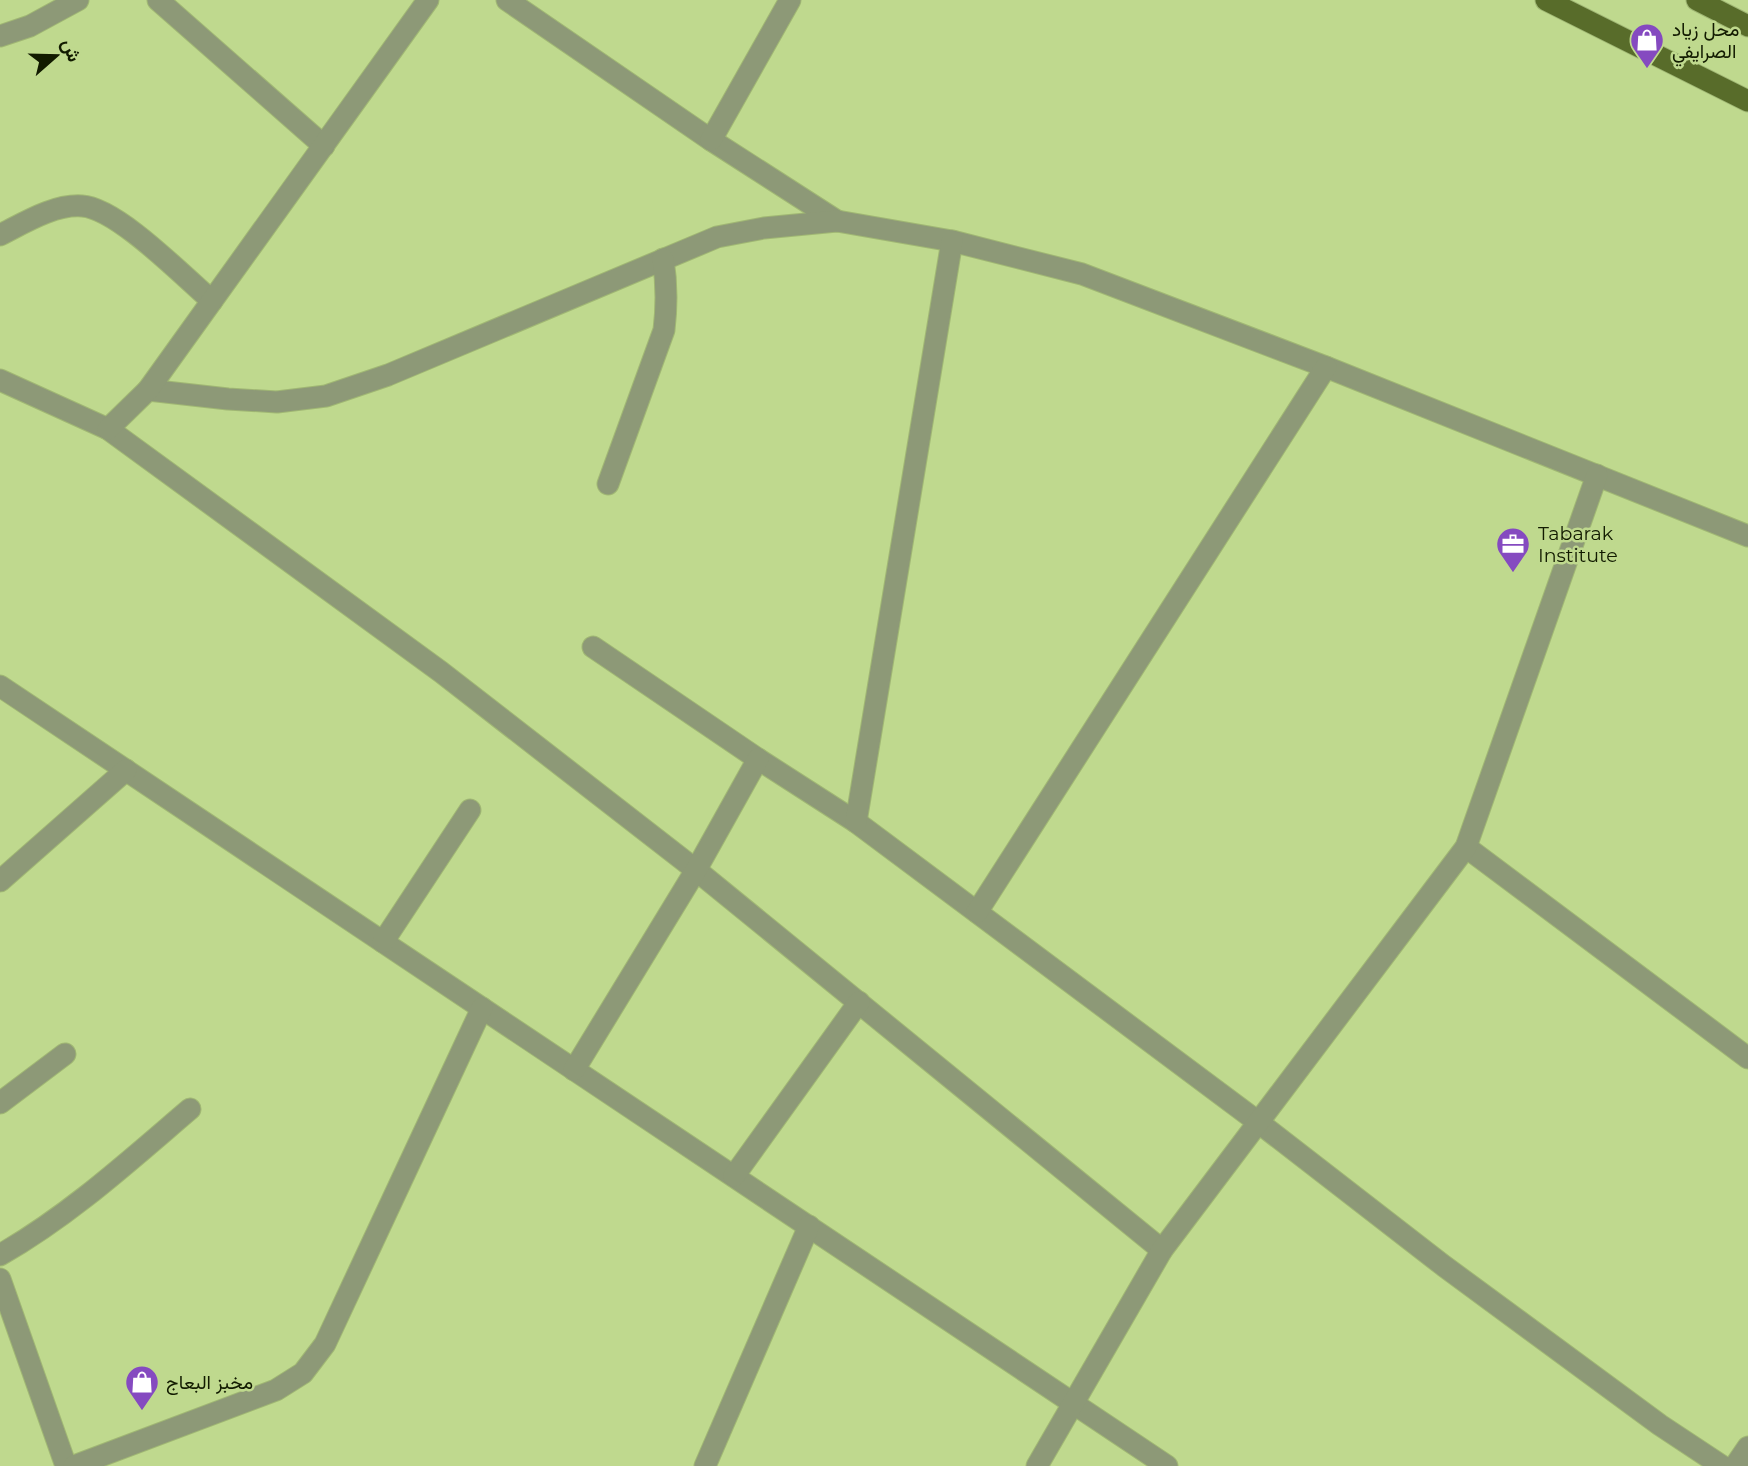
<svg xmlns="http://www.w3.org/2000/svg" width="1748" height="1466" font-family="Montserrat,Vazirmatn,sans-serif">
  <rect width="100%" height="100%" fill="#bfd98e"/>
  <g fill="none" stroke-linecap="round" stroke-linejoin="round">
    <g stroke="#a0b774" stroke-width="23">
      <g id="minor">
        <path d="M158,0L324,146"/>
        <path d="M507,0L711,140L837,221"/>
        <path d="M0,36L30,26L78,0"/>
        <path d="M711,140L790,0"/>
        <path d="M0,235C24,223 54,204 82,206C117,208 183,276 212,301"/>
        <path d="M0,380L108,429L441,672L696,870L1162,1250"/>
        <path d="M148,390L228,399L277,402L326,396L388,375L717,237L764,228L837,221L952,241L1082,274L1326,367L1748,536"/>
        <path d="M108,429L148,390L428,0"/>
        <path d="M608,484L664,330C667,305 667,284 663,259"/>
        <path d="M593,647L758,759L856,822L1258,1122L1444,1266L1660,1425L1722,1466"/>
        <path d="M0,686L1167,1466"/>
        <path d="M856,822L952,241"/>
        <path d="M1466,847L1748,1058"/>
        <path d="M0,881L126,770"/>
        <path d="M977,912L1326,367"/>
        <path d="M383,942L470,810"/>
        <path d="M574,1070L696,870L758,759"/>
        <path d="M0,1103L65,1054"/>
        <path d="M734,1176L859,1002"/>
        <path d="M0,1255C70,1215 129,1161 190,1109"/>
        <path d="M0,1279L66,1466"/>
        <path d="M74,1466L276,1390L303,1373L325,1344L482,1008"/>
        <path d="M705,1466L809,1226"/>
        <path d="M1037,1466L1162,1250L1466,847L1597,475"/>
        <path d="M1735,1466L1748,1447"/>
      </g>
    </g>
    <g stroke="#a0b774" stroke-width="23">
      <g id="major">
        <path d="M1546,0L1748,101"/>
        <path d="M1697,0L1748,26"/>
      </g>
    </g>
    <use href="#minor" stroke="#8d9977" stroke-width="21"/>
    <use href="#major" stroke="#586c2a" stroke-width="21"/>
  </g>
  <defs>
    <g id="shop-pin" transform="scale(1.75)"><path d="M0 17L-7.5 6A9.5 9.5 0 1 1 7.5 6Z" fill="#854ac0" stroke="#bfd98e"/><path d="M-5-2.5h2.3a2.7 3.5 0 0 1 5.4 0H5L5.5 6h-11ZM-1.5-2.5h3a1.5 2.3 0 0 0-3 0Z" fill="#fff"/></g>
    <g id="office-pin" transform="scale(1.75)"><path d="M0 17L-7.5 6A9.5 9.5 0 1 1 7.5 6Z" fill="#854ac0" stroke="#bfd98e"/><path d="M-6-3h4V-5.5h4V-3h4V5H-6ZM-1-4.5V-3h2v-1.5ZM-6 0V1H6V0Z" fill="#fff"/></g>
  </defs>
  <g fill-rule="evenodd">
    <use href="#shop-pin" x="1647" y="40"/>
    <use href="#office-pin" x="1513" y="544"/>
    <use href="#shop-pin" x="142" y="1382"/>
  </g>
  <g text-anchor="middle" stroke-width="5" stroke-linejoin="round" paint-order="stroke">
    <g font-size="19" fill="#121b00" stroke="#bfd98e" text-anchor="start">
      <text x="1672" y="36">محل زياد<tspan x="1672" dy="22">الصرايفي</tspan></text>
      <text x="1538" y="540">Tabarak<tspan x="1538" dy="22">Institute</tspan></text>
      <text x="166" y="1389">مخبز البعاج</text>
    </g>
  </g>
  <g transform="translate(56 56) rotate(70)" stroke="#bfd98e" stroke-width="5" paint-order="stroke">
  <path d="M0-5L12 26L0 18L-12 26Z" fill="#121b00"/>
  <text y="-10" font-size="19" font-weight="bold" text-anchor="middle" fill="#121b00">ش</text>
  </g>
</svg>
